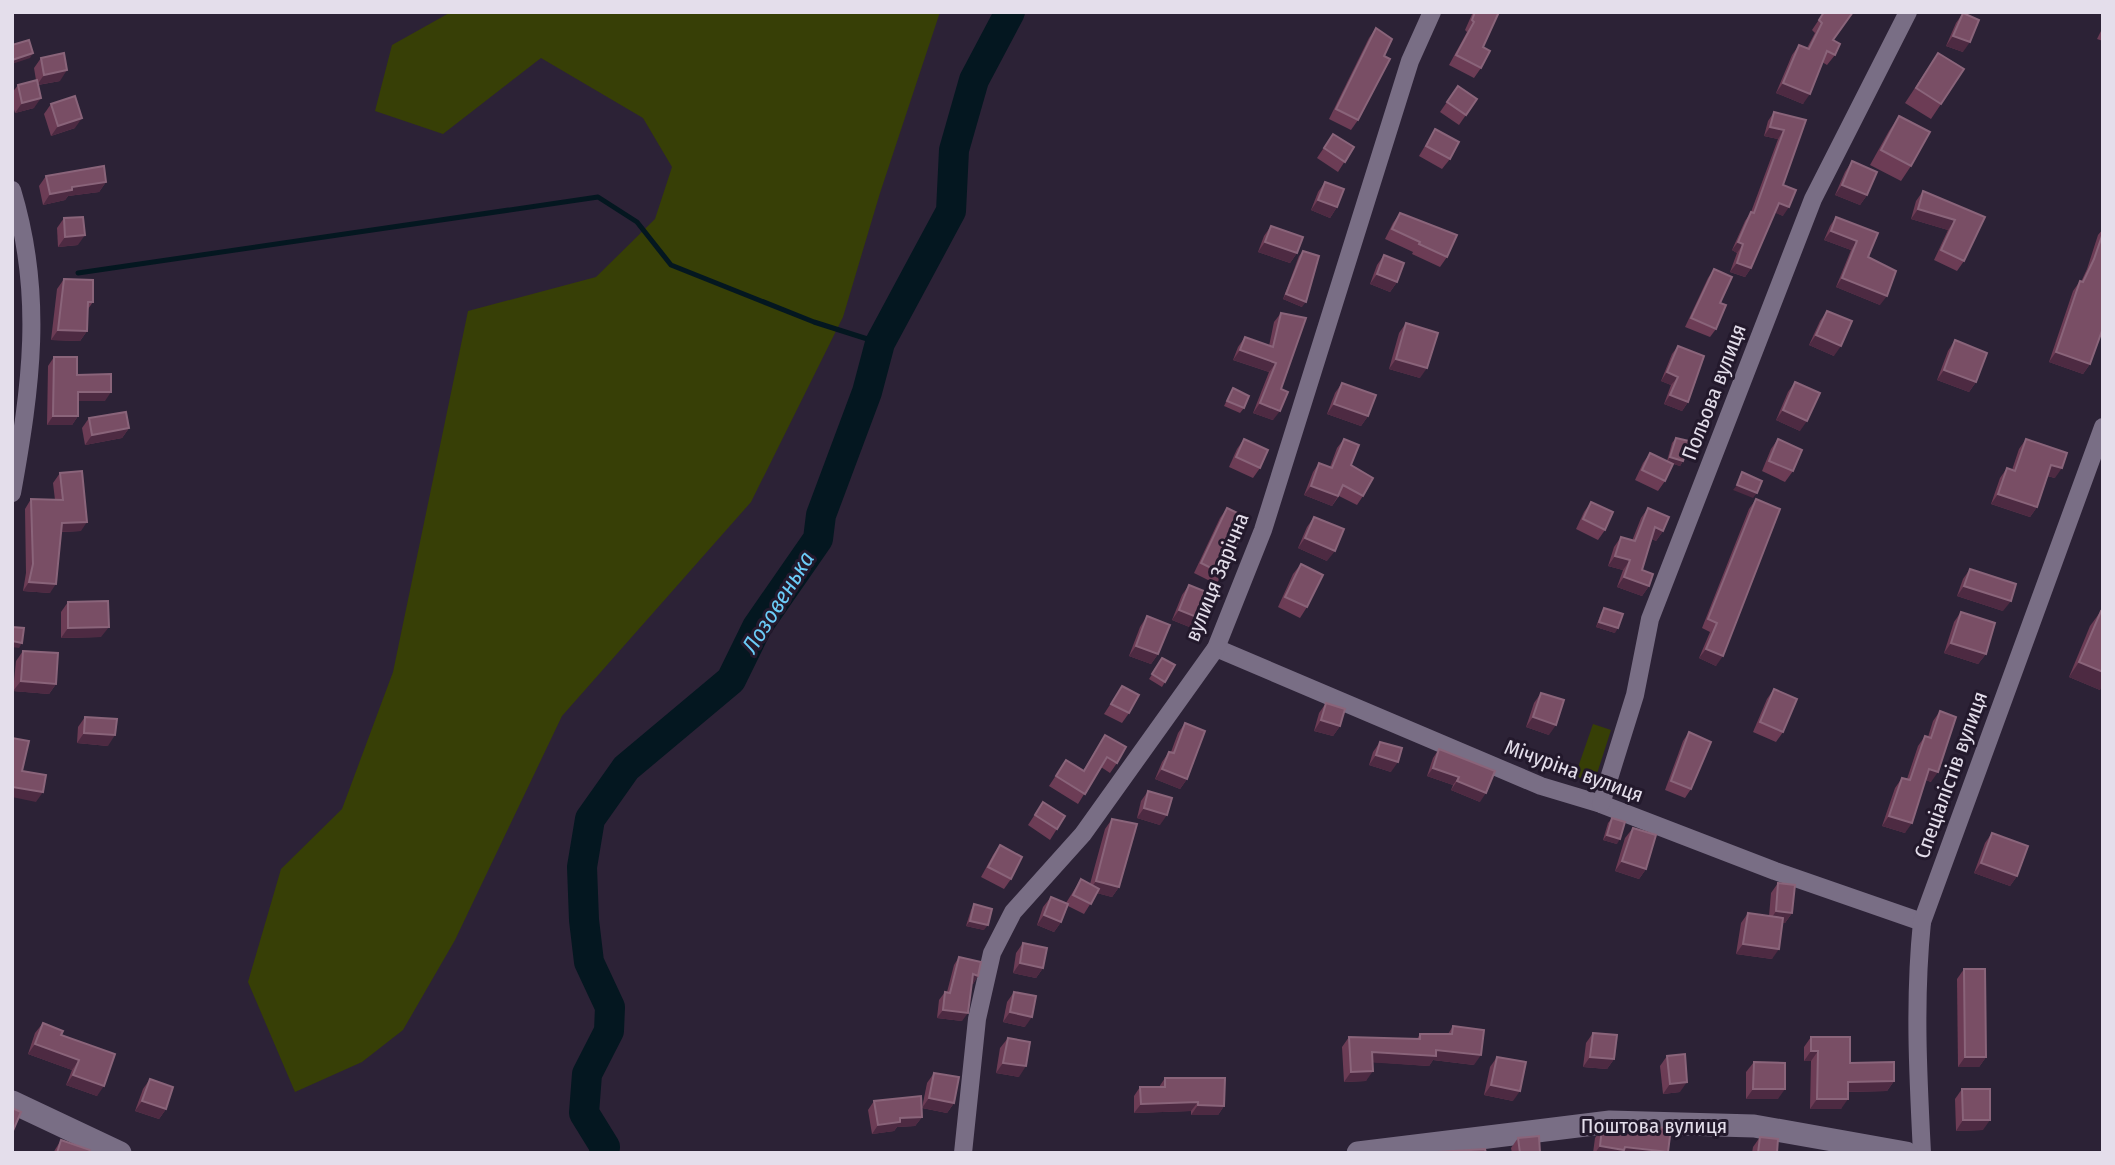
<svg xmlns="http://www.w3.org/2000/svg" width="2115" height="1165" font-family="'Fira Sans Condensed',sans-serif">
  <rect width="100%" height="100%" fill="#2c2236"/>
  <g fill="#373f06">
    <path d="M451,12H940L880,193L843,317L751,502L562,716L455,940L403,1030L362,1062L295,1092L248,982L281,869L342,809L393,672L468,311L596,277L655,219L672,167L643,118L541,58L443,134L375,111L392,45Z"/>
    <path d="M1593,724L1611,730L1594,783L1575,776Z"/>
  </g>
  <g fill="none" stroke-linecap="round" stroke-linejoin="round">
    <path stroke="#041720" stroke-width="5" d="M78,273L598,197L637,222L671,265L814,322L880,343"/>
    <path stroke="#041720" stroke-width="30" d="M604,1153L605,1147L584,1113L587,1074L609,1031L610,1007L589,962L584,920L582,867L590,819L626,768L731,680L757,627L818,539L821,515L867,392L880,343L951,211L954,150L974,80L1010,12"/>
    <g stroke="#796e85" stroke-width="18">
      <path d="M12,190C44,295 31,387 12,493"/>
      <path d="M1216,648L1541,786L1601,804L1775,871L1922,922"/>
      <path d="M1601,804L1635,695L1650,619L1813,199L1908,12"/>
      <path d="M963,1153L977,1019L992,953L1013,912L1083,834L1216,648L1263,530L1410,61L1432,12"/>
      <path d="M1922,1153C1918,1075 1914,1000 1922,922L2103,427"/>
    </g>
    <g stroke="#796e85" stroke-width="23">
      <path d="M12,1102L120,1153"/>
      <path d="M1358,1153L1610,1122L1754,1126L1906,1153"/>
    </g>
  </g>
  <g fill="#6c3c55">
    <path d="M1473,12H1499L1483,47L1481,68L1474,78L1449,65L1467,32L1465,30Z"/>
    <path d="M1824,12L1833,40L1835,55L1827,65L1822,62L1803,104L1776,93L1792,55L1799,45L1807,48L1815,33L1812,30Z"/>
    <path d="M1963,13V52L1946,46L1956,23Z"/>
    <path d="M2103,27V41L2097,39Z"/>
    <path d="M1376,28L1384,56L1358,120L1351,130L1329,119L1369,38Z"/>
    <path d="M1938,53L1941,104L1931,119L1905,103Z"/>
    <path d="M41,58L60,81L38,85L34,108L15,113L12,102V93L18,85L36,80L34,68Z"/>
    <path d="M1458,86L1477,99L1459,125L1440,112Z"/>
    <path d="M51,104L75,128L51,136L44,114Z"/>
    <path d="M1774,112L1806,120L1783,185V216L1775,212L1751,268L1745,277L1730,272L1737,253L1732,250L1745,221L1751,212L1778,139L1764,136L1768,121Z"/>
    <path d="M1899,116L1911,166L1901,181L1870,165L1889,131Z"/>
    <path d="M1435,129L1450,159L1442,169L1419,156Z"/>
    <path d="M1333,134L1354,147L1338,172L1317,158Z"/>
    <path d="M1852,161L1867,195L1860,205L1835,195L1845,172Z"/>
    <path d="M46,176L106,182L99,192L68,196L65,200L43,205L39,186Z"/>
    <path d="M1325,182L1337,207L1330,218L1311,210L1318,192Z"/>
    <path d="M1923,191L1985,217L1964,261L1957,271L1934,260L1948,230L1911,219L1916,201Z"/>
    <path d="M1400,213L1447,257L1440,267L1412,254L1413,252L1385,239L1393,223Z"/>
    <path d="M1836,217L1868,257L1880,305L1836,287L1851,250L1824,240L1830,226Z"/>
    <path d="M64,218L78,245L58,247L57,228Z"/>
    <path d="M1271,226L1297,253L1290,263L1258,252L1264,236Z"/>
    <path d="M2103,229V328L2090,364L2083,374L2049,362L2073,291L2080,281L2081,282L2087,269L2098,235Z"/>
    <path d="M1303,251L1302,307L1283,299L1299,256Z"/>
    <path d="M1384,255L1397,282L1390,292L1370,284L1377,265Z"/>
    <path d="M1714,269L1720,303L1716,329L1710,337L1685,327L1708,278Z"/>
    <path d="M64,279L93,302L88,309L87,331L80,341L51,340L57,289Z"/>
    <path d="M1827,311L1834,356L1809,345L1820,321Z"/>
    <path d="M1281,313V389L1273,420L1253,413L1269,372L1233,360L1238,347L1245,337L1269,346L1274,322Z"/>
    <path d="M1406,323L1420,378L1389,369L1399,333Z"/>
    <path d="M1955,340L1976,382L1969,392L1937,380L1948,351Z"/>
    <path d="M1678,346L1688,402L1682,411L1664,404L1671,385L1661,381L1672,354Z"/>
    <path d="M54,357L77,375L105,401H78V416L72,425H47L48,366Z"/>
    <path d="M1795,382L1800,431L1776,420L1788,392Z"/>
    <path d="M1342,383L1368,416L1361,426L1327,414L1335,393Z"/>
    <path d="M1233,388L1244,408L1240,413L1224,406Z"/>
    <path d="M89,418L129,428L122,438L85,445L82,428Z"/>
    <path d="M1676,438L1683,461L1680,466L1671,463L1665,481L1658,491L1635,480L1643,463L1650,453L1667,461L1672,443Z"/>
    <path d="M1244,439L1260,468L1253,478L1229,467L1237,449Z"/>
    <path d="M1344,439L1351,465L1363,496L1357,505L1339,496L1332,506L1304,495L1313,472L1319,463L1330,467L1337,448Z"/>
    <path d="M1778,439L1793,471L1785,482L1762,471L1771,449Z"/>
    <path d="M2026,439L2055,478L2047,476L2037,507L2030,517L1991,504L2000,478L2007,468L2012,470L2019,449Z"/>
    <path d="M60,473L81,531L61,532L50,593L23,591L26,573L25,509L31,499L55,500L53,483Z"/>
    <path d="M1756,499L1716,666L1699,658L1710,632L1702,628L1749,509Z"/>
    <path d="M1591,502L1605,530L1598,540L1576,529L1584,512Z"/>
    <path d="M1227,508L1223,574L1216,584L1194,573L1220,518Z"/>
    <path d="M1648,508L1663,531L1656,541L1652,539L1642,570L1649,586L1642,596L1617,587L1623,570L1608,566L1614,547L1621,537L1632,541L1641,518Z"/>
    <path d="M1314,517L1327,561L1298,548L1307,527Z"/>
    <path d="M1301,564L1307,607L1300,618L1278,607L1293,574Z"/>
    <path d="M1970,569L2003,611L1957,596L1963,579Z"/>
    <path d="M1189,585L1199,618L1192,628L1172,620L1182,595Z"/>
    <path d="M68,602L101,637L61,638V612Z"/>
    <path d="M1604,608L1615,633L1596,627L1601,613Z"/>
    <path d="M2101,611L2100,690L2069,677L2090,626Z"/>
    <path d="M1961,612L1986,654L1978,664L1944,653L1954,622Z"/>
    <path d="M1147,616L1158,654L1151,664L1129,656L1140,627Z"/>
    <path d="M23,651L56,684L49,694L13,691L16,661Z"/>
    <path d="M1162,658L1175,665L1162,687L1149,679Z"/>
    <path d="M1122,686L1129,713L1122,723L1104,714Z"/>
    <path d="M1774,689L1783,732L1776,742L1753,732L1767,699Z"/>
    <path d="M1541,693L1549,735L1526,727L1534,703Z"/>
    <path d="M1326,703L1340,726L1333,736L1314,731L1319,713Z"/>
    <path d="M1940,711L1931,782L1926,780L1905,833L1882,826L1895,788L1902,778L1907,779L1918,746L1925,736L1928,737L1933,721Z"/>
    <path d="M85,717L108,746L77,743L78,727Z"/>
    <path d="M1185,723L1187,779L1180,789L1155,779L1162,762L1169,752H1171L1178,733Z"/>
    <path d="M1689,732L1691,789L1685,798L1665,790L1683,741Z"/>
    <path d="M1105,735L1117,763L1110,773L1101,767L1078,804L1049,786L1066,760L1083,771Z"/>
    <path d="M1380,742L1391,772L1369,765L1373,752Z"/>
    <path d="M1439,749L1480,802L1451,790L1453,785L1427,776L1433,758Z"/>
    <path d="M1148,791L1160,825L1137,818L1141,801Z"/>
    <path d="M1043,802L1065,816L1050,840L1028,825Z"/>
    <path d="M1612,818L1617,844L1603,840L1608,823Z"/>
    <path d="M1112,819L1119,887L1112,897L1097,893L1084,914L1068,906L1061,922L1054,932L1037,925L1043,907L1051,897L1066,903L1081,879L1090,884L1105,829Z"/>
    <path d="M1633,828L1646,869L1639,879L1615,871L1625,838Z"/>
    <path d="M1992,833L2017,876L2010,886L1974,873L1985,843Z"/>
    <path d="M1000,845L1011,879L1004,889L981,877L993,855Z"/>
    <path d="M1778,883L1792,913L1785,923H1782L1772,959L1736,954L1741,923L1748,913L1769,916L1771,893Z"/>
    <path d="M974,904L984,930L966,926L971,910Z"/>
    <path d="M1023,943L1043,968L1036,978L1013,973L1016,953Z"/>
    <path d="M959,957L978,976L973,984L971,983L962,1021L937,1018L939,1000L945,992H947L954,965Z"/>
    <path d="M1964,969L1986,1057L1979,1067H1958L1957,979Z"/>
    <path d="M1014,992L1025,1027L1003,1022L1007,1002Z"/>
    <path d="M43,1023L61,1035L115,1054L97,1096L66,1085L72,1070L28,1054L35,1033Z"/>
    <path d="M1453,1026L1474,1065L1433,1060L1429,1066L1373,1062L1366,1081L1344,1082L1342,1047L1349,1037L1417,1039L1420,1034H1448Z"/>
    <path d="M1593,1033L1614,1059L1607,1069L1583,1067L1586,1043Z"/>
    <path d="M1811,1037L1850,1063L1894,1081L1887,1091L1848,1092L1841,1109H1810L1811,1061H1804V1047Z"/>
    <path d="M1008,1038L1019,1077L996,1073L1000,1048Z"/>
    <path d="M1667,1056L1680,1092L1663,1094L1660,1066Z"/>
    <path d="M1497,1057L1513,1101L1484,1095L1490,1067Z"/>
    <path d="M1754,1062L1778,1099H1746V1072Z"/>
    <path d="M934,1073L954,1103L947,1113L922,1108L927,1083Z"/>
    <path d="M1165,1078L1224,1106L1218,1115H1191V1111L1134,1113V1096L1140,1087H1159Z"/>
    <path d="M150,1079L166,1109L159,1119L135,1111L143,1089Z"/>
    <path d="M1962,1089L1983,1130L1956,1131L1955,1099Z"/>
    <path d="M874,1101L922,1117L915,1126L897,1127L894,1131L872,1134L868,1110Z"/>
    <path d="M1646,1127L1668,1153H1593L1595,1138L1602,1128L1642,1132Z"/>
    <path d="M1760,1137L1777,1153H1752L1753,1147Z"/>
    <path d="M1518,1138L1540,1153H1512L1511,1148Z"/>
    <path d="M61,1140L89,1153H53Z"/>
  </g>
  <g fill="#4d2a42">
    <path d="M1953,36L1970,42L1963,52L1946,46Z"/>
    <path d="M33,53L30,58L12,64V60Z"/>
    <path d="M67,70L60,81L37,85L44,75Z"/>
    <path d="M1783,83L1810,94L1803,104L1776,93Z"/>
    <path d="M41,98L34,108L15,113L22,103Z"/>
    <path d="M82,118L75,128L51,136L58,126Z"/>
    <path d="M1770,127L1784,130L1778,139L1764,136Z"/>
    <path d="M106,182L99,192L68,196L65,200L43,205L50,194L72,187Z"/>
    <path d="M1842,185L1867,195L1860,205L1835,195Z"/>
    <path d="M1318,200L1337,207L1330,218L1311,210Z"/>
    <path d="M1779,203L1789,207L1783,216L1773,212Z"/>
    <path d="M1918,209L1955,220L1948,230L1911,219Z"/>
    <path d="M1831,231L1857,241L1851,250L1824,240Z"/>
    <path d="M85,235L78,245L58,247L65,237Z"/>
    <path d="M1265,242L1297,253L1290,263L1258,252Z"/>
    <path d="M1738,242L1743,244L1737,253L1732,250Z"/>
    <path d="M1737,263L1751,268L1745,277L1730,272Z"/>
    <path d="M1377,274L1397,282L1390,292L1370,284Z"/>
    <path d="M1842,278L1887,296L1880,305L1836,287Z"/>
    <path d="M1286,294L1306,302L1302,307L1283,299Z"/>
    <path d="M58,330L87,331L80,341L51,340Z"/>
    <path d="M1816,335L1841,346L1834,356L1809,345Z"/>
    <path d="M1240,350L1276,363L1269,372L1233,360Z"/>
    <path d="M2056,352L2090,364L2083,374L2049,362Z"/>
    <path d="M1396,359L1427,368L1420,378L1389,369Z"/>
    <path d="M1944,370L1976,382L1969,392L1937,380Z"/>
    <path d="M1667,372L1678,377L1671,385L1661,381Z"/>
    <path d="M78,392H111L105,401H72Z"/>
    <path d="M1670,395L1688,402L1682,411L1664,404Z"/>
    <path d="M1260,403L1280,411L1273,420L1253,413Z"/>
    <path d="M1334,404L1368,416L1361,426L1327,414Z"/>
    <path d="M1783,410L1807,421L1800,431L1776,420Z"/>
    <path d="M53,416H78L72,425H47Z"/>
    <path d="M129,428L122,438L85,445L92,435Z"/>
    <path d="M1670,457L1683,461L1680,466L1667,462Z"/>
    <path d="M2051,465L2062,468L2055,478L2044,475Z"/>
    <path d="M1737,485L1757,493L1753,498L1733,490Z"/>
    <path d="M1311,486L1338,496L1332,506L1304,495Z"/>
    <path d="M1998,494L2037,507L2030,517L1991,504Z"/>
    <path d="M87,522L81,531L56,532L62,523Z"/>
    <path d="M1655,527L1663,531L1656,541L1648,537Z"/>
    <path d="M1305,538L1335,551L1327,561L1298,548Z"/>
    <path d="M1615,556L1630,560L1623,570L1608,566Z"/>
    <path d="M1624,577L1649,586L1642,596L1617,587Z"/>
    <path d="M29,582L56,584L50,593L23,591Z"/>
    <path d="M1964,586L2011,601L2003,611L1957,596Z"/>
    <path d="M1179,610L1199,618L1192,628L1172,620Z"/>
    <path d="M1599,622L1618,628L1615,633L1596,627Z"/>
    <path d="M109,627L101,637L61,638L68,628Z"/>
    <path d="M12,641L22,643L19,648L12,647Z"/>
    <path d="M1951,643L1986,654L1978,664L1944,653Z"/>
    <path d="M1136,646L1158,654L1151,664L1129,656Z"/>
    <path d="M1706,649L1723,656L1716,666L1699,658Z"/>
    <path d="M2079,662L2103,672V686L2100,690L2069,677Z"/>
    <path d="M21,681L56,684L49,694L13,691Z"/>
    <path d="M1533,717L1556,725L1549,735L1526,727Z"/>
    <path d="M1321,720L1340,726L1333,736L1314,731Z"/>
    <path d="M84,733L115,735L108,746L77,743Z"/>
    <path d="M1376,755L1398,762L1391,772L1369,765Z"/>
    <path d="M1433,768L1459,777L1453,785L1427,776Z"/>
    <path d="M1162,769L1187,779L1180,789L1155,779Z"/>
    <path d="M1929,769L1938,772L1931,782L1922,779Z"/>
    <path d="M1457,781L1486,793L1480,802L1451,790Z"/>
    <path d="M12,787L43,792L36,802L12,797Z"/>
    <path d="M1144,808L1167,815L1160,825L1137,818Z"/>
    <path d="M1889,816L1912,823L1905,833L1882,826Z"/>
    <path d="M1607,835L1620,839L1617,844L1603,840Z"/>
    <path d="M1622,861L1646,869L1639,879L1615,871Z"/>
    <path d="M1981,863L2017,876L2010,886L1974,873Z"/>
    <path d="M1096,881L1119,887L1112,897L1089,891Z"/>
    <path d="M1776,911L1792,913L1785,923L1769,922Z"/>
    <path d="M1044,915L1061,922L1054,932L1037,925Z"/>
    <path d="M970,921L988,925L984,930L966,926Z"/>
    <path d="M1743,944L1779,949L1772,959L1736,954Z"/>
    <path d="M1020,963L1043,968L1036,978L1013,973Z"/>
    <path d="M973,974L978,976L973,984L967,982Z"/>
    <path d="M943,1010L968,1013L962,1021L937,1018Z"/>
    <path d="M1010,1012L1032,1017L1025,1027L1003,1022Z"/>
    <path d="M35,1044L79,1060L72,1070L28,1054Z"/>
    <path d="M1436,1050L1481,1055L1474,1065L1433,1060L1429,1066L1365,1062L1372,1052Z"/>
    <path d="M1811,1051H1818L1811,1061H1804Z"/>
    <path d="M1590,1057L1614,1059L1607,1069L1583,1067Z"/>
    <path d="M1965,1057H1986L1979,1067H1958Z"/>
    <path d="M1003,1063L1026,1066L1019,1077L996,1073Z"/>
    <path d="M1373,1071L1366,1081L1344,1082L1351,1072Z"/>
    <path d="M73,1075L104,1086L97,1096L66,1085Z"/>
    <path d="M1894,1081L1887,1091L1841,1092L1848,1082Z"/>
    <path d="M1687,1082L1680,1092L1663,1094L1670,1084Z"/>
    <path d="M1491,1085L1520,1091L1513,1101L1484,1095Z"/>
    <path d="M1753,1089H1785L1778,1099H1746Z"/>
    <path d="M929,1098L954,1103L947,1113L922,1108Z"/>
    <path d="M1817,1099H1848L1841,1109H1810Z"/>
    <path d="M142,1101L166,1109L159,1119L135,1111Z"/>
    <path d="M1198,1102L1191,1111L1134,1113L1141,1104Z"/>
    <path d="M1198,1105L1224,1106L1218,1115H1191Z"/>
    <path d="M922,1117L915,1126L897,1127L894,1131L872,1134L878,1125L900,1118Z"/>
    <path d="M1963,1120H1990L1983,1130L1956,1131Z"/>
    <path d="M1600,1146L1625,1147L1668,1152L1595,1153Z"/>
  </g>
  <g fill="#794e65" stroke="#8a647a" stroke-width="2">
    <path d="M1475,12H1499L1483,47L1490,51L1481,68L1456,55L1474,22L1472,20Z"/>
    <path d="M1824,12H1853L1833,40L1840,44L1835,55L1827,51L1810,94L1783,83L1799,45L1809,49L1822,23L1819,20Z"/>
    <path d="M1963,13L1979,20L1970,42L1953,36Z"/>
    <path d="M1376,28L1392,39L1384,56L1390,59L1358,120L1336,109Z"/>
    <path d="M29,40L33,53L12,60V45Z"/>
    <path d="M64,53L67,70L44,75L41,58Z"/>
    <path d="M1938,53L1964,69L1941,104L1916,88Z"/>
    <path d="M37,80L41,98L22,103L18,85Z"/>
    <path d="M1458,86L1477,99L1466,115L1447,102Z"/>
    <path d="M75,96L82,118L58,126L51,104Z"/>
    <path d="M1774,112L1806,120L1783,185L1796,190L1789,207L1779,203L1751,268L1737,263L1743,244L1738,242L1751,212L1754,213L1784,130L1770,127Z"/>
    <path d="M1899,116L1930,132L1911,166L1881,150Z"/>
    <path d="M1435,129L1459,142L1450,159L1426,146Z"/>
    <path d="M1333,134L1354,147L1345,162L1324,148Z"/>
    <path d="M1852,161L1877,172L1867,195L1842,185Z"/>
    <path d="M104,166L106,182L72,187V190L50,194L46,176Z"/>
    <path d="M1325,182L1344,189L1337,207L1318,200Z"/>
    <path d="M1923,191L1985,217L1964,261L1941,250L1955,220L1918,209Z"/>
    <path d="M1400,213L1457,235L1447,257L1419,244L1420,242L1392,229Z"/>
    <path d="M83,217L85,235L65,237L64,218Z"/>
    <path d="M1836,217L1878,233L1868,257L1896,271L1887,296L1842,278L1857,241L1831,231Z"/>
    <path d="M1271,226L1303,237L1297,253L1265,242Z"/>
    <path d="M2103,233V328L2090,364L2056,352L2080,281L2083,282L2094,259Z"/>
    <path d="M1303,251L1319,256L1306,302L1286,294Z"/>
    <path d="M1384,255L1404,263L1397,282L1377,274Z"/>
    <path d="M1714,269L1732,277L1720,303L1726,305L1716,329L1691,318Z"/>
    <path d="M64,279L93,280V302H88L87,331L58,330Z"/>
    <path d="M1827,311L1852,321L1841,346L1816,335Z"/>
    <path d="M1281,313L1306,318L1281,389L1288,392L1280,411L1260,403L1276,363L1240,350L1245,337L1273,347Z"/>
    <path d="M1406,323L1438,333L1427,368L1396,359Z"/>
    <path d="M1955,340L1987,353L1976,382L1944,370Z"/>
    <path d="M1678,346L1704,356L1688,402L1670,395L1678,377L1667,372Z"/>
    <path d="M54,357H77V375L111,374V392H78V416H53Z"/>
    <path d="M1795,382L1820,393L1807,421L1783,410Z"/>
    <path d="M1342,383L1376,395L1368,416L1334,404Z"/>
    <path d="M1233,388L1249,396L1244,408L1227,401Z"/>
    <path d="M126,412L129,428L92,435L89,418Z"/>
    <path d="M1676,438L1689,441L1683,461L1670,457Z"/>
    <path d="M1244,439L1268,450L1260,468L1236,457Z"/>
    <path d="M1344,439L1359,445L1351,465L1373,478L1363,496L1343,485L1338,496L1311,486L1319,463L1332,468Z"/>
    <path d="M1778,439L1802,450L1793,471L1769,461Z"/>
    <path d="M2026,439L2067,453L2062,468L2051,465L2037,507L1998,494L2007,468L2015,471Z"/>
    <path d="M1650,453L1673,464L1665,481L1642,470Z"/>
    <path d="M82,471L87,522L62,523L56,584L29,582L33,564L31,499L63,500L60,473Z"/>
    <path d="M1742,472L1762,481L1757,493L1737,485Z"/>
    <path d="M1756,499L1780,509L1723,656L1706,649L1717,623L1708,619Z"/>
    <path d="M1591,502L1613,512L1605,530L1583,519Z"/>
    <path d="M1227,508L1248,518L1223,574L1201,563Z"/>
    <path d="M1648,508L1669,517L1663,531L1655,527L1642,570L1653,574L1649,586L1624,577L1630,560L1615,556L1621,537L1635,541Z"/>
    <path d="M1314,517L1344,529L1335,551L1305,538Z"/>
    <path d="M1301,564L1323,575L1307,607L1285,597Z"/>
    <path d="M1970,569L2016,584L2011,601L1964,586Z"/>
    <path d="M1189,585L1209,593L1199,618L1179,610Z"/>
    <path d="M108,601L109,627L68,628V602Z"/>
    <path d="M1604,608L1623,614L1618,628L1599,622Z"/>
    <path d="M2101,611L2103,612V672L2079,662Z"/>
    <path d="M1961,612L1995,623L1986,654L1951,643Z"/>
    <path d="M1147,616L1170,625L1158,654L1136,646Z"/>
    <path d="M12,627L24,628L22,643L12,641Z"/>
    <path d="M23,651L58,653L56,684L21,681Z"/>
    <path d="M1162,658L1175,665L1165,682L1152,674Z"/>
    <path d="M1122,686L1139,695L1129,713L1111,704Z"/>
    <path d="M1774,689L1797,699L1783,732L1760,722Z"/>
    <path d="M1541,693L1564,700L1556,725L1533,717Z"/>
    <path d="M1326,703L1345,709L1340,726L1321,720Z"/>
    <path d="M1940,711L1956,717L1938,772L1929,769L1912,823L1889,816L1902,778L1910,780L1925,736L1931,738Z"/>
    <path d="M85,717L117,719L115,735L84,733Z"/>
    <path d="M1185,723L1205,731L1187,779L1162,769L1169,752L1174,753Z"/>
    <path d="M1689,732L1711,742L1691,789L1671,781Z"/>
    <path d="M1105,735L1126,747L1117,763L1107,757L1085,794L1056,776L1066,760L1084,771Z"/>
    <path d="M12,738L29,741L22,771L46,775L43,792L12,787Z"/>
    <path d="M1380,742L1402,748L1398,762L1376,755Z"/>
    <path d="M1439,749L1495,771L1486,793L1457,781L1459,777L1433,768Z"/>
    <path d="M1148,791L1172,798L1167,815L1144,808Z"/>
    <path d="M1043,802L1065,816L1057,829L1035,815Z"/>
    <path d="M1612,818L1625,822L1620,839L1607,835Z"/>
    <path d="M1112,819L1137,824L1119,887L1096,881Z"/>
    <path d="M1633,828L1656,835L1646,869L1622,861Z"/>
    <path d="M1992,833L2028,846L2017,876L1981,863Z"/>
    <path d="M1000,845L1022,857L1011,879L988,867Z"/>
    <path d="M1081,879L1099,889L1091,904L1073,895Z"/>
    <path d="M1778,883L1795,885L1792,913L1776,911Z"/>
    <path d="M1051,897L1068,904L1061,922L1044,915Z"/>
    <path d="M974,904L992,909L988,925L970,921Z"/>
    <path d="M1748,913L1783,918L1779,949L1743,944Z"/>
    <path d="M1023,943L1047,948L1043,968L1020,963Z"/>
    <path d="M959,957L981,962L978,976L973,974L968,1013L943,1010L945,992L950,993Z"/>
    <path d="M1964,969H1985L1986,1057H1965Z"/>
    <path d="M1014,992L1036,996L1032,1017L1010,1012Z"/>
    <path d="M43,1023L63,1031L61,1035L115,1054L104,1086L73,1075L79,1060L35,1044Z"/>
    <path d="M1453,1026L1484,1030L1481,1055L1436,1050V1056L1372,1052L1373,1071L1351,1072L1349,1037L1420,1039V1034H1452Z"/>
    <path d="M1593,1033L1617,1035L1614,1059L1590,1057Z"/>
    <path d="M1811,1037H1850V1063L1894,1062V1081L1848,1082V1099H1817L1818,1051H1811Z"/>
    <path d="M1008,1038L1030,1042L1026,1066L1003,1063Z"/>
    <path d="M1685,1054L1687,1082L1670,1084L1667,1056Z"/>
    <path d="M1497,1057L1526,1062L1520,1091L1491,1085Z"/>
    <path d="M1754,1062L1785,1063V1089H1753Z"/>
    <path d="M934,1073L959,1077L954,1103L929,1098Z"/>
    <path d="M1165,1078H1225L1224,1106L1198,1105V1102L1141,1104L1140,1087H1165Z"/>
    <path d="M150,1079L173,1087L166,1109L142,1101Z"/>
    <path d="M1962,1089H1990V1120H1963Z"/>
    <path d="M921,1096L922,1117L900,1118V1122L878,1125L874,1101Z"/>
    <path d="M12,1108L21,1112L12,1133Z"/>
    <path d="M1646,1127L1671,1128L1668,1152L1625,1147L1624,1150L1600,1146L1602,1128L1646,1133Z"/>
    <path d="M1539,1136L1540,1153H1520L1518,1138Z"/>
    <path d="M1760,1137L1778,1139L1777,1153H1758Z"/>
    <path d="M61,1140L90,1150L89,1153H57Z"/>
    <path d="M1485,1149L1486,1153H1438V1152Z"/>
  </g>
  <g text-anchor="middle" stroke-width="6" stroke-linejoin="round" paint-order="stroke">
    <g font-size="21" fill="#e4deeb" stroke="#23192c">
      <text transform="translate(1714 392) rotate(-69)" y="7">Польова вулиця</text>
      <text transform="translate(1217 577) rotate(-68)" y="7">вулиця Зарічна</text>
      <text transform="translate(1574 771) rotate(20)" y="7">Мічуріна вулиця</text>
      <text transform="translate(1951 775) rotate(-70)" y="7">Спеціалістів вулиця</text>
      <text x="1654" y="1133">Поштова вулиця</text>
    </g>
    <g font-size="23" font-style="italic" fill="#6bccf8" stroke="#23192c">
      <text transform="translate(778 602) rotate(-58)" y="8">Лозовенька</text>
    </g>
  </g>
  <rect width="2115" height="1165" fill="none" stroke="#e4deeb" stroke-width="28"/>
</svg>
